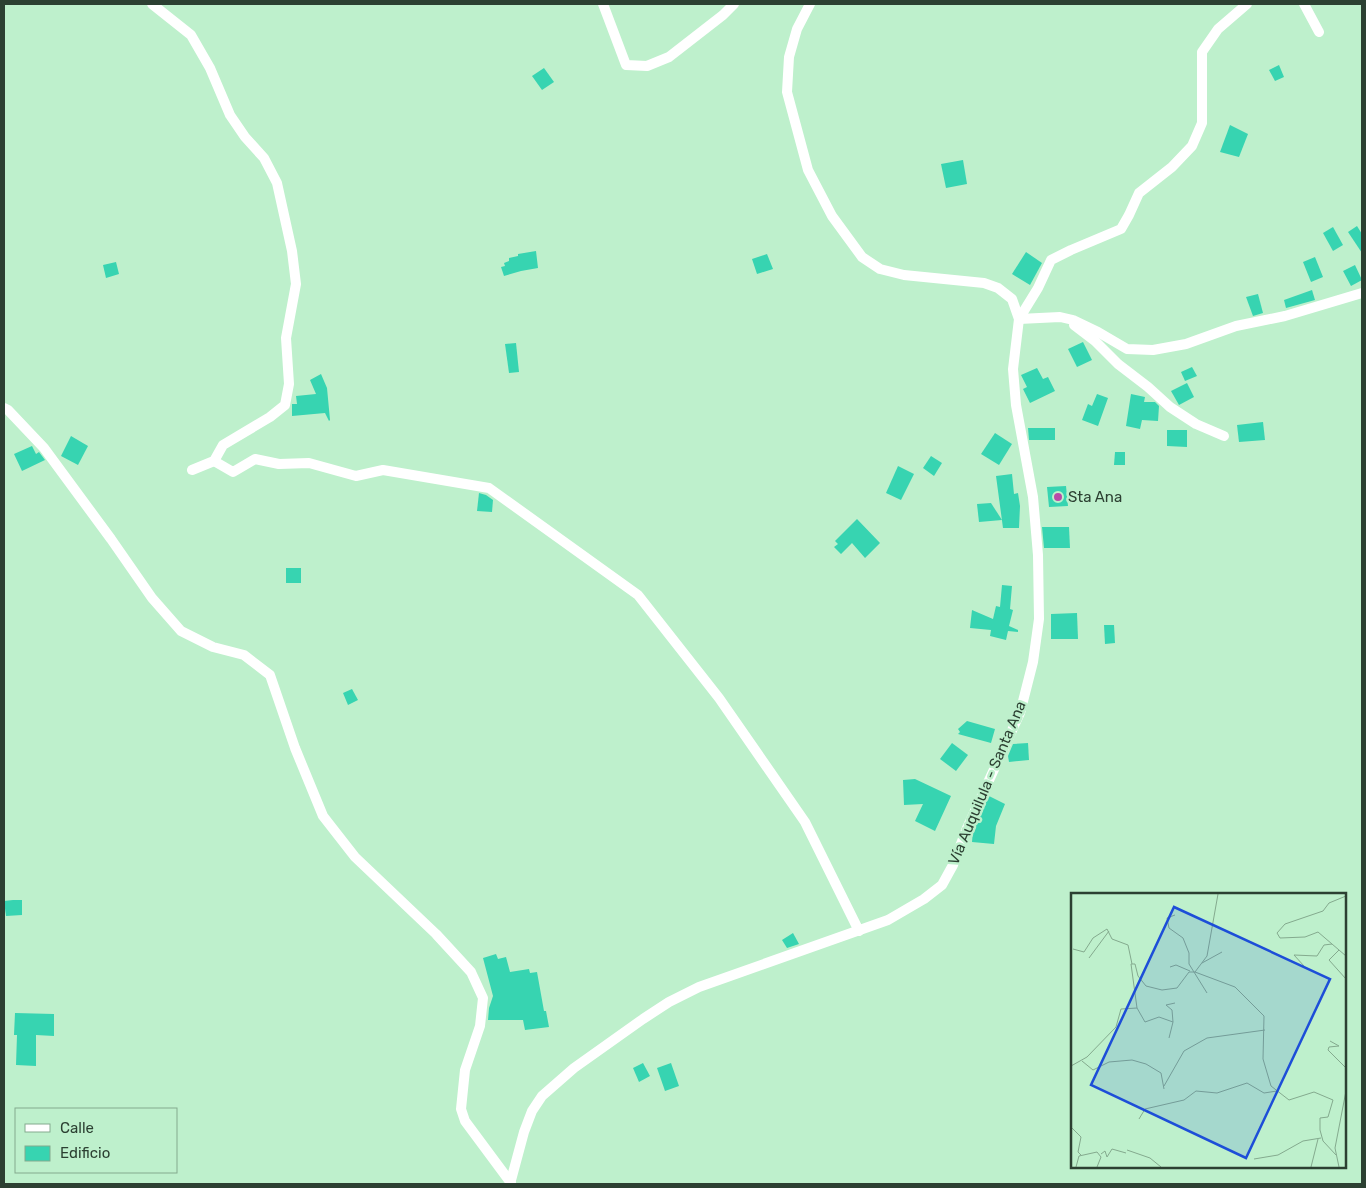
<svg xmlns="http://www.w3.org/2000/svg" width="1366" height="1188" font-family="Rubik,sans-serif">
  <rect width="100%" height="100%" fill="#bef0cc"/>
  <g fill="#37d4b1">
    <path d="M1279,65L1284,77L1275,81L1269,70Z"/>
    <path d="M544,68L554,82L542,90L532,76Z"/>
    <path d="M1230,125L1248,134L1239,157L1220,152Z"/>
    <path d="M963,160L967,184L946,188L941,164Z"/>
    <path d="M1357,226L1362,234V253L1348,232Z"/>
    <path d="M1333,227L1343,245L1333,251L1323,233Z"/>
    <path d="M536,251L538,268L521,271L504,276L501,267L505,266L504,263L509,261V258L518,256V254Z"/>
    <path d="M1026,252L1042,263L1030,285L1012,274Z"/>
    <path d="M767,254L773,269L757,274L752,259Z"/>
    <path d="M1315,257L1323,277L1311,282L1303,262Z"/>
    <path d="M116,262L119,274L106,278L103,265Z"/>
    <path d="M1355,265L1362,280L1351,286L1343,271Z"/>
    <path d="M1312,290L1315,300L1286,308L1284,300Z"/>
    <path d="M1258,294L1263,313L1253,316L1246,297Z"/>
    <path d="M1083,342L1092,360L1077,367L1068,349Z"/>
    <path d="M516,343L519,372L509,373L505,344Z"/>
    <path d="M1192,367L1197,376L1185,381L1181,372Z"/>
    <path d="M1037,368L1043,379L1048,377L1055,391L1030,403L1023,389L1027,387L1021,375Z"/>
    <path d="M321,374L327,388L330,420L329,421L325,413L292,416V404H297L296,396L316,394L310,380Z"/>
    <path d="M1187,383L1194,397L1179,405L1171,391Z"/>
    <path d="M1097,394L1108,398L1098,426L1082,420L1088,404L1092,406Z"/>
    <path d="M1131,394L1145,397L1144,402H1155L1159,406L1158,421L1142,420L1140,429L1126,426Z"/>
    <path d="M1263,422L1265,440L1239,442L1237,425Z"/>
    <path d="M1028,428H1055V440H1029Z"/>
    <path d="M1167,430H1187V447L1167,446Z"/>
    <path d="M995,433L1012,444L999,465L981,454Z"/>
    <path d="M71,436L88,446L78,465L61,456Z"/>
    <path d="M32,446L36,454L39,452L45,460L22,471L14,454Z"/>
    <path d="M1115,452H1125V465H1114Z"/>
    <path d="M931,456L942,463L934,476L923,468Z"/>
    <path d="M898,466L914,474L901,500L886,493Z"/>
    <path d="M1012,474L1014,494L1018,493L1020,506L1019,528H1003L996,476Z"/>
    <path d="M1066,486L1068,506L1049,507L1047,487Z"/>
    <path d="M479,493L486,495L493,500L492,512L477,511Z"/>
    <path d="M991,503L1002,520L979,522L977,504Z"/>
    <path d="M857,519L880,543L865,558L852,543L841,554L834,547L838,544L835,541Z"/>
    <path d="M1042,527H1069L1070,548H1044Z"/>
    <rect x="286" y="568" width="15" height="15"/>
    <path d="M1002,585L1012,586L1010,609L1013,610L1009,626L1018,630V632L1008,631L1006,640L990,636L991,630L970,628L972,610L993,619L996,606L1000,607Z"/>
    <path d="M1077,613L1078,639H1051V614Z"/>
    <path d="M1104,625H1114L1115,643L1105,644Z"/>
    <path d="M352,689L358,700L348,705L343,693Z"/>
    <path d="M967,721L995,729L991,743L958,734L960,732L958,729Z"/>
    <path d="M952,743L968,755L956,771L940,759Z"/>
    <path d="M1028,743L1029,760L1009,762L1008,756L1013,744Z"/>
    <path d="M915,779L951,796L935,831L915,821L923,804L904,805L903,780Z"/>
    <path d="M989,796L1005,804L996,826L994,844L972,842L973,831Z"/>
    <path d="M13,900H22V915L6,916L4,901Z"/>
    <path d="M793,933L799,944L787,948L782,940Z"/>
    <path d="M496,954L498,959L506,957L510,972L529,969L530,973L537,972L544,1011H546L549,1027L525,1030L523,1020H488L489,1008L493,996L483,958Z"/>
    <path d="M15,1013L54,1014V1036L36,1035V1066L16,1065L17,1035H14Z"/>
    <path d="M643,1063L650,1076L639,1082L633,1068Z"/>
    <path d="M671,1063L679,1086L665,1091L657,1068Z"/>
  </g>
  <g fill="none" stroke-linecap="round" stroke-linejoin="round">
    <g stroke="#fff" stroke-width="10">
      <path d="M152,4L191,35L210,68L230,115L245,137L264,158L277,183L292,251L296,284L286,338L289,384L285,405L270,417L223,445L214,461L192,470"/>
      <path d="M603,4L626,65L647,66L669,57L723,15L734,4"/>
      <path d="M1304,4L1319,32"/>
      <path d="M1019,319L1038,288L1051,260L1071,250L1121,229L1129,215L1139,193L1172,167L1192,146L1202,123V52L1218,29L1247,4"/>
      <path d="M1019,319L1060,317L1073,320L1098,332L1127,349L1153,350L1186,344L1236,326L1285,316L1362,293"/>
      <path d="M1074,325L1095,341L1118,364L1148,387L1170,407L1196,424L1224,436"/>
      <path d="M4,408L8,410L44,448L111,539L152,598L181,631L213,647L244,655L270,675L295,748L323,816L355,857L436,934L471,972L483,998L480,1026L465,1070L461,1109L465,1121L511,1183"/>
      <path d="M214,461L233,472L255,459L279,464L309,463L356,476L383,470L489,488L638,595L719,698L805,822L859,931"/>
      <path d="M510,1184L524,1132L532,1111L542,1096L574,1068L643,1019L669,1002L699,987L888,920L924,899L942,885L953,865L967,828L1020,713L1033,662L1039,619L1038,555L1033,497L1016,405L1013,369L1019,319L1012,299L998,288L984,283L904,275L880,269L862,257L832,216L808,170L787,92L789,57L797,29L810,4"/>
    </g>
  </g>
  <circle fill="#b84aa8" stroke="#bef0cc" stroke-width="2" cx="1058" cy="497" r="5"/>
  <g text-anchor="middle" stroke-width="5" stroke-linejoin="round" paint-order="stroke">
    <g font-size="15" fill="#2c4032" stroke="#bef0cc" text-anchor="start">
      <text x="1068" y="502">Sta Ana</text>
    </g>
    <g font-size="15" fill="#2c4032" stroke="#bef0cc">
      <text transform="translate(987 783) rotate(-67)" y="5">Vía Auquilula - Santa Ana</text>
    </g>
  </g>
  <g transform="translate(1071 893)">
    <rect width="275" height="275" fill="#bef0cc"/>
    <path fill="none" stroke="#84aa8e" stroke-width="1" d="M275,3L258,10L252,18L214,31L206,40L209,45L234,44L247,39L275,63M104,22L96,25L98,35L112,45L118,60V71L136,100M2,56L13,59L22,45L36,36L41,46L57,52L61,71M268,57L258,67L275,86M18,65L38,38M131,70L151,59M233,73L223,62L246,63L253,52L261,51M99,74L105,72L119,78M124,79L136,63L147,1M66,115L74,129L88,124L102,129L98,145M102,129L101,117L95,112L104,110M259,148L268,153L258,154L257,157L275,175M11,168L22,177L38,169L61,167L75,171L90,180L93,196M0,173L16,164L45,134L50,116L66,115L60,71H64L67,83L75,93L91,97L106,95L118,79H124L164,94L193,123L192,166L200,193L218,207L243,199L262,207L257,224L249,225V237L252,248L265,262M93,193L113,158L136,145L194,137M68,226L74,216L113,207L125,198L146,200L176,190L193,200L206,198M0,234L10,244L7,259L10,262M56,257L79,265L90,274M30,261L34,258L36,264L41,256L55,260M183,266L207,262L232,248L250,245M5,274L8,263L26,259L30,264L26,274M240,274L247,246M268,274L264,255L275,198"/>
    <path fill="#1d4ed8" fill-opacity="0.15" stroke="#1d4ed8" stroke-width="2.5" d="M103,14L259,86L175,265L20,192Z"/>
    <rect width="275" height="275" fill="none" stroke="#2c4032" stroke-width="2.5"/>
  </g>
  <rect width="1366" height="1188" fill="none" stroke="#2c4032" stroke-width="10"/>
  <rect x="15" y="1108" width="162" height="65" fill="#bef0cc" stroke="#84aa8e"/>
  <rect x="25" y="1124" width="25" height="8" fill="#ffffff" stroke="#84aa8e"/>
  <text x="60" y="1133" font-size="15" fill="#2c4032">Calle</text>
  <rect x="25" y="1146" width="25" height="15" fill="#37d4b1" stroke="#84aa8e"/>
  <text x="60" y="1158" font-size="15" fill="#2c4032">Edificio</text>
</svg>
